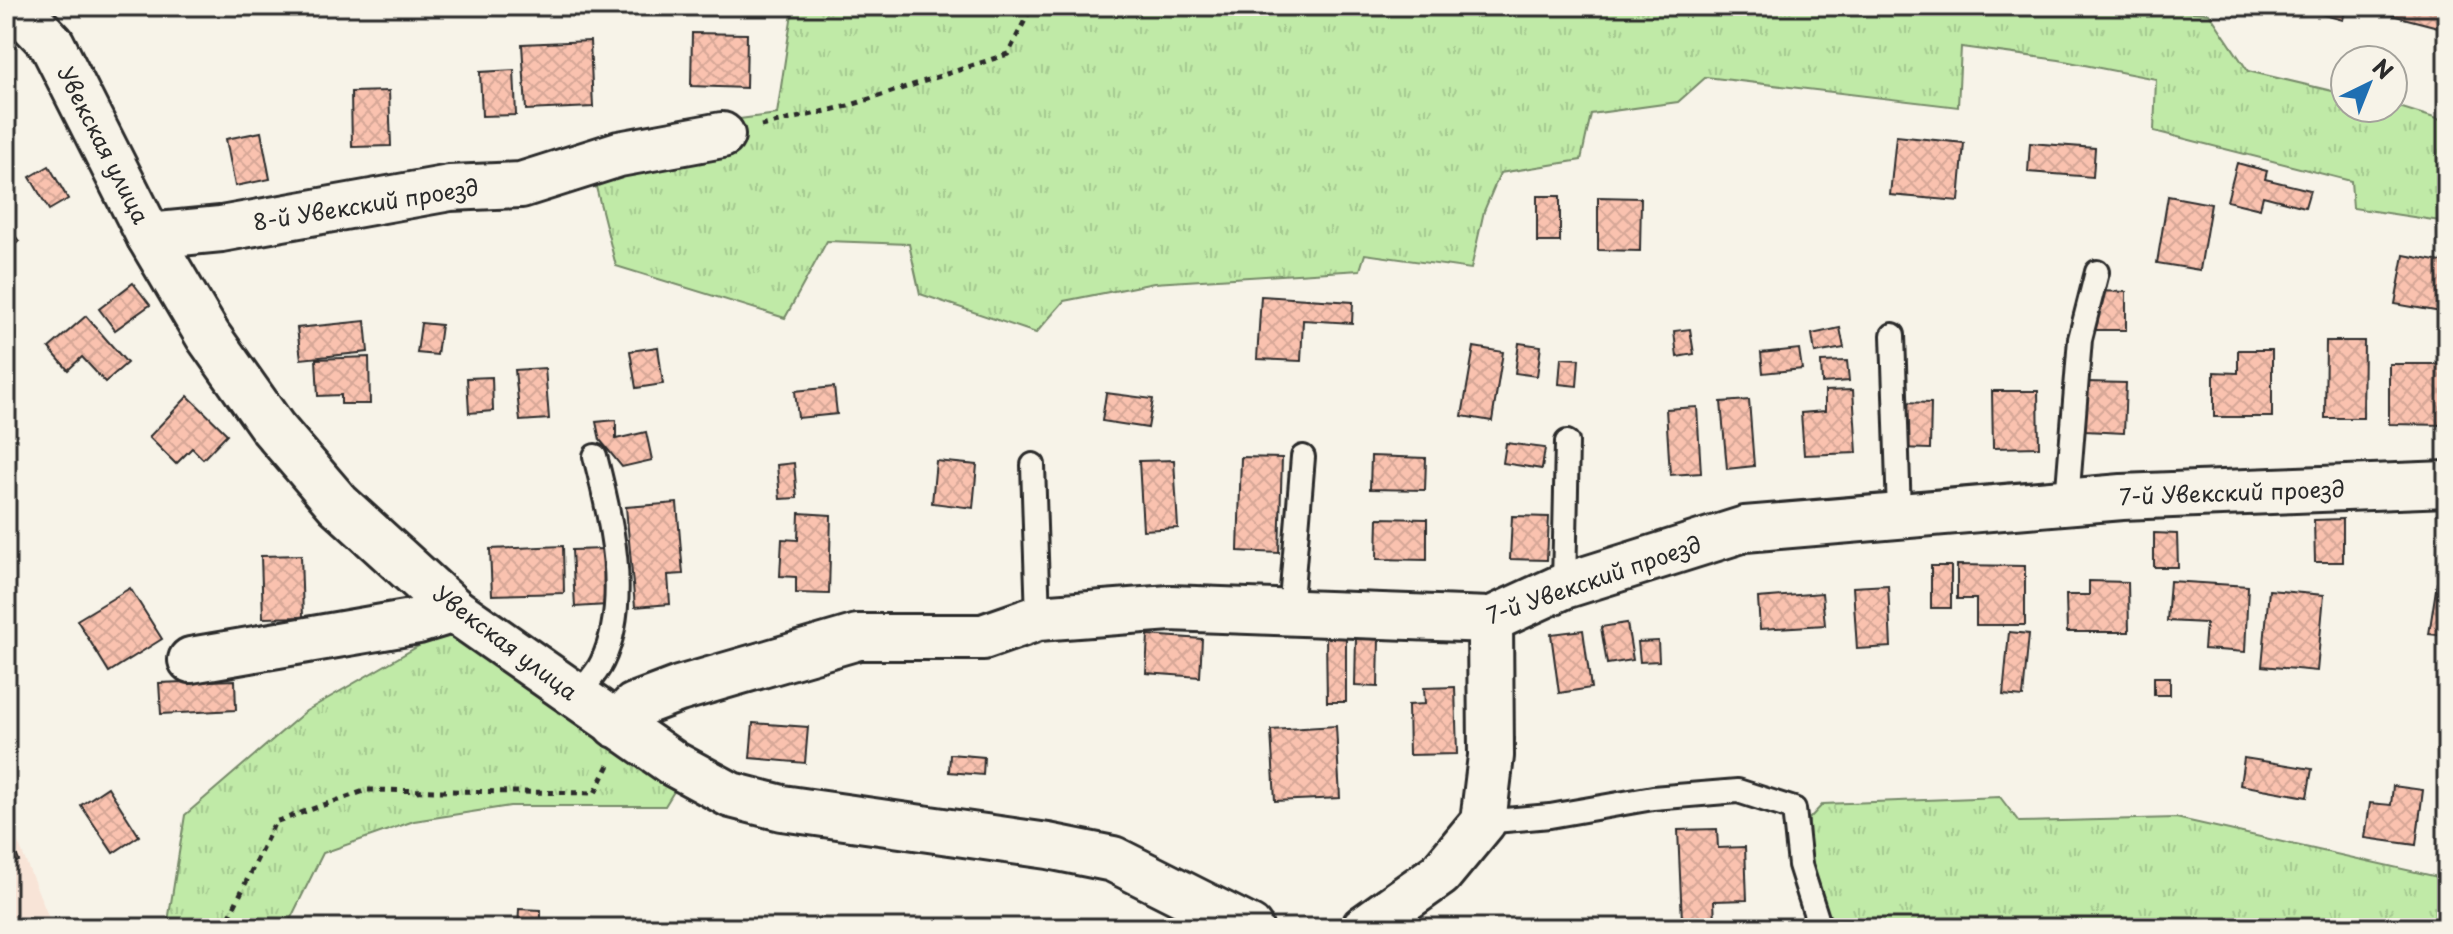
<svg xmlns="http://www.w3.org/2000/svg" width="2453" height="934" font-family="'Playpen Sans',sans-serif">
  <defs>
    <pattern id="grass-tufts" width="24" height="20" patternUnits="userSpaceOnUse" patternTransform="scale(2)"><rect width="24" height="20" fill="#c0eaa7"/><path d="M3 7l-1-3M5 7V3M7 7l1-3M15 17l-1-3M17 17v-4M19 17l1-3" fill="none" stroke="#a5c990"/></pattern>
    <pattern id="building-cross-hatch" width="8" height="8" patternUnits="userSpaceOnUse" patternTransform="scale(2)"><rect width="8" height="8" fill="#fac2af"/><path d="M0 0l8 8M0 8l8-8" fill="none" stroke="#d6a797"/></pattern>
  </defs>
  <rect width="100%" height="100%" fill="#f7f3e8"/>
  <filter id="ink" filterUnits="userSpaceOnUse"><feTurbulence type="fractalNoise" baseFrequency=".0125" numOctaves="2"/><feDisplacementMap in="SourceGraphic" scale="16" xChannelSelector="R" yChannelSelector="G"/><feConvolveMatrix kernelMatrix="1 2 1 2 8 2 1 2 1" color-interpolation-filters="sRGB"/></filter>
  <g filter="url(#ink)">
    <path fill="#f8e4d7" d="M6,813L53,928H6Z"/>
    <g fill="url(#grass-tufts)" stroke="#768a69" stroke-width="2">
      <path d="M793,6H2081L2209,13L2248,71L2345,94V108H2393V105L2447,122V222L2353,208L2351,181L2154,131L2156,79L2059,60L1961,47L1958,107L1706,77L1678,102L1591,114L1581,160L1500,173L1484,211L1471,269L1365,254L1360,270L1154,283L1064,301L1036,333L920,294L909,244L827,241L785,318L616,266L595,183L710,123L777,114Z"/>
      <path d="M448,629L676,788L665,806H510L414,821L323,853L286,928H167L185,815L306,711Z"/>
      <path d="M2000,797L2019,822L2176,818L2447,879V928H1834L1809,863V819L1823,804Z"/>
    </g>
    <g fill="url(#building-cross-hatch)" stroke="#2b2b2b" stroke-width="2">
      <path d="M2319,6H2346L2343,20L2317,13Z"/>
      <path d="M2357,6H2444L2438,27Z"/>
      <path d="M692,33L747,34L746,88L691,86Z"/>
      <path d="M590,41L593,107L526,110L522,44Z"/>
      <path d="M514,70L516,115L482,116L480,72Z"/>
      <path d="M389,91L391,146L352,147L351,92Z"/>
      <path d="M261,132L270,179L235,186L226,139Z"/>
      <path d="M1896,136L1964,143L1959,201L1890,195Z"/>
      <path d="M2030,143L2095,148L2093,177L2028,172Z"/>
      <path d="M2237,163L2267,171L2265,179L2310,190L2305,207L2263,196L2260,209L2227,201Z"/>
      <path d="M49,166L68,199L49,210L30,177Z"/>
      <rect x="1537" y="196" width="23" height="46"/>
      <path d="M2168,196L2211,204L2200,270L2157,263Z"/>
      <path d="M1598,197L1641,198L1640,251L1598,250Z"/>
      <path d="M6,224L19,241L6,252Z"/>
      <path d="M2404,255L2447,263V313L2395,304Z"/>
      <path d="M133,283L150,305L115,330L99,309Z"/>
      <path d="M2096,291L2126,292V330H2094Z"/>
      <path d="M1261,296L1353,302L1352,323L1303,320L1301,361L1257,359Z"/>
      <path d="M86,316L127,363L105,382L82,357L68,370L49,348Z"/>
      <path d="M365,321L368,352L301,359L297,328Z"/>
      <path d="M421,323L441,325L437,355L417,353Z"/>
      <path d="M1840,328L1844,348L1815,353L1812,334Z"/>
      <path d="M1690,329L1694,354L1677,357L1674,331Z"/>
      <path d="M2326,341H2364L2363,418H2325Z"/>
      <path d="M1519,343L1541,346L1537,376L1515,373Z"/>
      <path d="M658,347L663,384L636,388L630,351Z"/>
      <path d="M1474,347L1503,352L1492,421L1462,416Z"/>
      <path d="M1799,349L1802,369L1763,373L1761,353Z"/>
      <path d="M2238,350H2272V417H2214V372L2238,373Z"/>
      <path d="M369,357L370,404H341V395L318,396L316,359Z"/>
      <path d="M1561,358L1579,359L1577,386L1559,384Z"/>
      <path d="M1847,361L1849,381L1822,383L1821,362Z"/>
      <path d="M2389,364H2447V425L2389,424Z"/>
      <path d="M545,368L549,419L520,421L515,370Z"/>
      <path d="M492,377L493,411L469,413L467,378Z"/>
      <path d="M2087,382L2126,383L2124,433L2085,431Z"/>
      <path d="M834,387L837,414L798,418L795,391Z"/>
      <path d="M1853,390L1857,453L1804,455L1801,413L1825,411V391Z"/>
      <path d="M1992,391H2038L2039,447L1993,448Z"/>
      <path d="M1106,393L1153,399L1148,428L1102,421Z"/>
      <path d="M188,396L227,434L203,459L192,448L176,464L149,437Z"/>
      <path d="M1749,400L1754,466L1727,469L1721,402Z"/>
      <path d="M1901,402L1931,403L1930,449L1899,448Z"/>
      <path d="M1697,407L1701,473L1670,475L1666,409Z"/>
      <path d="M616,420V439L646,432L652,460L622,467L600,440L596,422Z"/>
      <path d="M1506,443L1545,448L1542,469L1503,463Z"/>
      <path d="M1371,456L1426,458L1425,490L1370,489Z"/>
      <path d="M1241,457L1282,458L1279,553L1238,551Z"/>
      <path d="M1174,460L1178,528L1143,530L1139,461Z"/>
      <path d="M936,461L977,465L973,508L932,503Z"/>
      <path d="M794,463L797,498L780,499L777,465Z"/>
      <path d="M677,503L683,574L668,575L670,604L635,607L626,507Z"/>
      <path d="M799,513L831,515L829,594L796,593V577L780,576L782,539L798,540Z"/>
      <path d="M1512,516L1549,517L1547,560L1510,559Z"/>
      <path d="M1378,518L1427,519V560L1377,559Z"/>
      <path d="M2343,519V562H2315L2314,520Z"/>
      <path d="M2154,533L2177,534L2178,567H2154Z"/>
      <path d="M563,546L564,593L492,595L490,549Z"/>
      <path d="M604,549L607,605L575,607L572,550Z"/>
      <path d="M301,555L303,617L263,618L261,556Z"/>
      <path d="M1957,565L2025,566V625H1976V599H1957Z"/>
      <rect x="1931" y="566" width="20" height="42"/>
      <path d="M2089,581L2128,582L2129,632H2067L2066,595H2089Z"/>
      <path d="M2170,581L2248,586L2245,652L2204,649L2206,623L2167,621Z"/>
      <path d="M2437,583L2447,584V636L2429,634Z"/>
      <path d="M1888,585L1891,647L1857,649L1853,587Z"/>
      <path d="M130,588L162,639L109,672L77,620Z"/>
      <path d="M2269,590L2324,595L2317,671L2262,666Z"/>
      <path d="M1822,593L1825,625L1760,629L1758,598Z"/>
      <path d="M1627,623L1633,660L1607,664L1601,627Z"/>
      <path d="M1583,630L1591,688L1559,693L1551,634Z"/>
      <path d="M2009,632L2029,634L2023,697L2003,695Z"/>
      <path d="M1148,635L1202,639L1200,677L1146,673Z"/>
      <path d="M1326,635H1346V702H1327Z"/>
      <path d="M1356,637L1379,638L1378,687L1355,686Z"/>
      <path d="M1658,641L1659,661L1640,662L1638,642Z"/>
      <rect x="2154" y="677" width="16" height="18"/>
      <path d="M235,680L236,710L161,714L159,683Z"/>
      <path d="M1455,687L1457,754L1409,755L1408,705L1425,704L1424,688Z"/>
      <path d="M753,723L808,727L805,763L750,758Z"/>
      <path d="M1336,726L1340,798L1275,801L1271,730Z"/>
      <path d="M950,754L984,757L983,775L949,772Z"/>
      <path d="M2244,758L2312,769L2307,797L2240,785Z"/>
      <path d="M2393,786L2423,790L2416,845L2365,838L2370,803L2391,805Z"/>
      <path d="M108,787L139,836L113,853L81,805Z"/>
      <path d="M1717,829L1718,848L1745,847L1747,900L1714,901L1715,920L1682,921L1678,830Z"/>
      <path d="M6,831L19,861L6,866Z"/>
      <path d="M519,909L541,910V928H518Z"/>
    </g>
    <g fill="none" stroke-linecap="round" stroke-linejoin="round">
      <g stroke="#2b2b2b" stroke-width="28">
        <g id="service">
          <path d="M1893,335L1899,513"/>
          <path d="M1033,465L1038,618"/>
          <path d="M2067,501L2080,339L2097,272"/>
          <path d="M1564,586L1567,442"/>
          <path d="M1290,613L1303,457"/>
          <path d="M576,697C584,686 596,675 602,662C631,601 611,518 595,456"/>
          <path d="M1483,822L1550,816L1653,798L1738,791L1794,809L1800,865L1820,928"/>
        </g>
      </g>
      <g stroke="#2b2b2b" stroke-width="50">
        <g id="minor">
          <path d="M149,236L221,229L450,188L521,185L619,154L722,135"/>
          <path d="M191,660L418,621L454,610"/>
          <path d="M616,725L634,706L679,689L858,637H983L1038,618L1170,608L1490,620L1564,586L1745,529L2122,497L2447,484"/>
          <path d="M1364,928L1440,874L1483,822L1491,756L1490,620"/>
        </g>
      </g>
      <g stroke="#2b2b2b" stroke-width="50">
        <path id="tertiary" d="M16,6L52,44L149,236L208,336L273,428L338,504L454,610L674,764L731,795L782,808L1048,846L1113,859L1250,928"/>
      </g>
      <g stroke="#2b2b2b" stroke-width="5" stroke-dasharray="6 6" stroke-linecap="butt">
        <path d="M761,126L848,106L1008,54L1032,6"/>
        <path d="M224,928L275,822L367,790L595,793L609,765"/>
      </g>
      <use href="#service" stroke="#f7f3e8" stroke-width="22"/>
      <use href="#minor" stroke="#f7f3e8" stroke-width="44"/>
      <use href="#tertiary" stroke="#f7f3e8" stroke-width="44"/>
    </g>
  </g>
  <g text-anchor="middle" stroke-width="8" stroke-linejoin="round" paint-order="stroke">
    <g font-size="22" fill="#2b2b2b" stroke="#f7f3e8">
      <text transform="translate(103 145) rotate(63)" y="8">Увекская улица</text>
      <text transform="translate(366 205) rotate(-9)" y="8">8-й Увекский проезд</text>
      <text transform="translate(2232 493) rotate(-2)" y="8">7-й Увекский проезд</text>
      <text transform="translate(1594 580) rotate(-19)" y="8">7-й Увекский проезд</text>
      <text transform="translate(505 643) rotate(37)" y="8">Увекская улица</text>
    </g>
  </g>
  <rect width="2453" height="934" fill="none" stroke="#f7f3e8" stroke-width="32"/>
  <rect x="16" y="16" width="2421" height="902" fill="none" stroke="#2b2b2b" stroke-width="3" filter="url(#ink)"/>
  <g transform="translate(2369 84) rotate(43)"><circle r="38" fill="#f7f3e8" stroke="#a5a39c" stroke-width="2"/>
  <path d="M0-6L14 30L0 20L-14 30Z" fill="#1f6fb2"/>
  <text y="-12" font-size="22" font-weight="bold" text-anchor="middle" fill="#2b2b2b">N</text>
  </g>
</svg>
